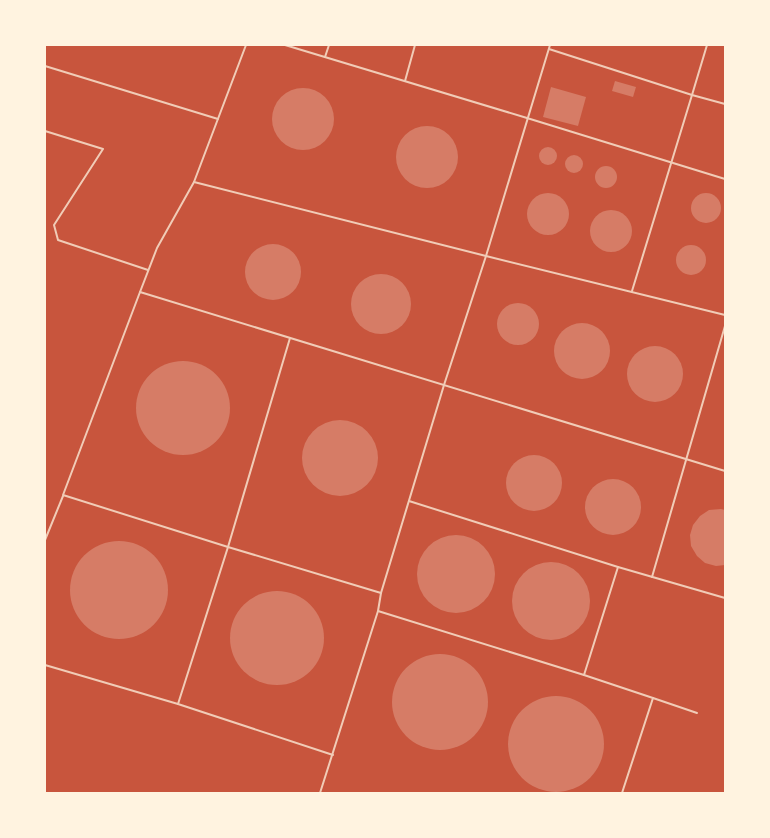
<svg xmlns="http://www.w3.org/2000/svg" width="770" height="838" font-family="'Varela Round',sans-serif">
  <rect width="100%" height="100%" fill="#c8553d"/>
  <g fill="#d67c66">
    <path d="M615,81L636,87L633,97L612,91Z"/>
    <path d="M551,87L586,97L578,126L543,117Z"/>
    <circle cx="303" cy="119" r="31"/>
    <circle cx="427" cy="157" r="31"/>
    <circle cx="548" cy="156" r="9"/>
    <circle cx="574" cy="164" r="9"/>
    <circle cx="606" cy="177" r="11"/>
    <circle cx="548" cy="214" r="21"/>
    <circle cx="706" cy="208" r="15"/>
    <circle cx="611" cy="231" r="21"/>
    <circle cx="273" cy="272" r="28"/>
    <circle cx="691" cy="260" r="15"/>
    <circle cx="381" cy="304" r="30"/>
    <circle cx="518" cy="324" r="21"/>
    <circle cx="582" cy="351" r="28"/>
    <circle cx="655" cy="374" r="28"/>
    <circle cx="183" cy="408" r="47"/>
    <circle cx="340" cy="458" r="38"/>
    <circle cx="534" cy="483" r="28"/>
    <circle cx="613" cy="507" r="28"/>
    <path d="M721,509L725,510V565L716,566L705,563L697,556L691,546L690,535L693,525L700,516L709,510Z"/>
    <circle cx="456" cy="574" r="39"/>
    <circle cx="119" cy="590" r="49"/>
    <circle cx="551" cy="601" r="39"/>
    <circle cx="277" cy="638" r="47"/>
    <circle cx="440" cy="702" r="48"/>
    <circle cx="556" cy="744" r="48"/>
  </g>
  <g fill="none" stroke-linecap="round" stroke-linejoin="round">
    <g stroke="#f1ccb7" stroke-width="2">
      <path d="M285,45L527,118L725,179"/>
      <path d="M45,46V45"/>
      <path d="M549,49L692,95L707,45"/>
      <path d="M325,57L329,45"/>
      <path d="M45,66L218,119"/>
      <path d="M405,81L415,45"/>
      <path d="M45,131L103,149L54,225L58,240L148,270"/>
      <path d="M194,182L246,45"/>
      <path d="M632,291L692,95L725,104"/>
      <path d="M140,292L157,248L194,182L486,256L725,315"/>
      <path d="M290,338L228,547L178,704L333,755"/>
      <path d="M409,501L618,567L584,675"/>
      <path d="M45,540L63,496"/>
      <path d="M618,567L725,598"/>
      <path d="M652,577L725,326"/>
      <path d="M381,593L228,547L63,495L140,292L725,471"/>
      <path d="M378,611L584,675L653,698L622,793"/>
      <path d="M45,665L178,704"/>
      <path d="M653,698L697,713"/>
      <path d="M320,793L378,611L381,593L444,385L486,256L550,45"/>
    </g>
  </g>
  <rect width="770" height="838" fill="none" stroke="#fff3e0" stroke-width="92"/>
</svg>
